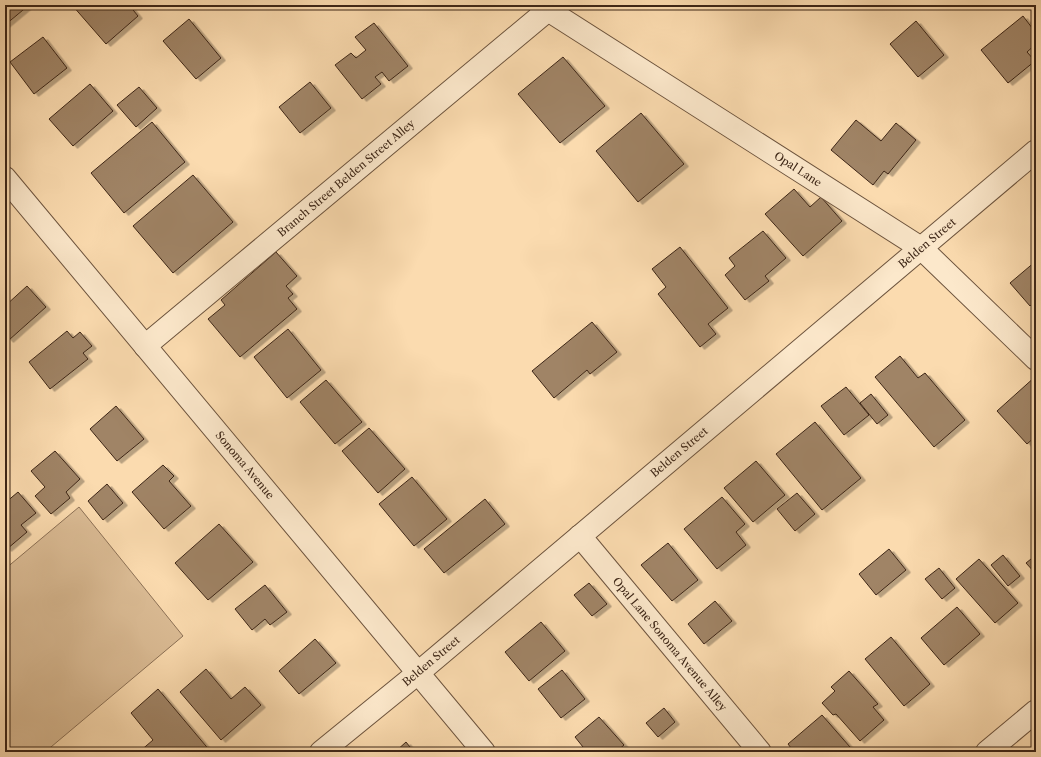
<svg xmlns="http://www.w3.org/2000/svg" width="1041" height="757" font-family="'Libre Caslon Text',serif">
  <defs>
    <filter id="shadow"><feDropShadow dx="4.5" dy="2.5" stdDeviation="0" flood-color="#0004"/></filter>
  </defs>
  <rect width="100%" height="100%" fill="#fbdbaf"/>
  <filter id="stains"><feTurbulence type="fractalNoise" baseFrequency=".005" numOctaves="4"/><feColorMatrix values="0 0 0 0 .2 0 0 0 0 .09 0 0 0 0 .02 0 0 0 .5 -.17"/></filter>
  <radialGradient id="worn" r=".72"><stop offset=".6" stop-color="#630" stop-opacity="0"/><stop offset="1" stop-color="#630" stop-opacity=".3"/></radialGradient>
  <path fill="#dbbc95" stroke="#8c7156" d="M79,507L183,636L45,752H5V569Z"/>
  <g fill="#a08466" stroke="#3d2617" filter="url(#shadow)">
    <path d="M5,5H29L5,25Z"/>
    <path d="M72,5H129L138,16L106,44Z"/>
    <path d="M1023,16L1036,33V44L1027,52L1035,61L1008,83L981,50Z"/>
    <path d="M189,19L221,58L196,79L163,41Z"/>
    <path d="M916,21L944,55L918,77L890,44Z"/>
    <path d="M374,23L408,66L389,81L382,72L375,77L381,84L362,99L335,65L351,53L356,58L366,50L355,37Z"/>
    <path d="M43,37L67,68L34,94L10,62Z"/>
    <path d="M563,57L605,106L560,143L518,94Z"/>
    <path d="M310,82L331,108L300,133L279,107Z"/>
    <path d="M90,84L113,111L73,146L49,119Z"/>
    <path d="M139,87L157,108L136,127L117,105Z"/>
    <path d="M641,113L684,164L638,202L596,151Z"/>
    <path d="M856,120L881,141L896,123L916,140L888,174L884,171L873,185L831,150Z"/>
    <path d="M152,122L185,162L124,213L91,173Z"/>
    <path d="M193,175L233,222L173,273L133,226Z"/>
    <path d="M794,189L810,207L821,197L842,221L803,256L765,214Z"/>
    <path d="M763,231L786,258L765,276L769,281L745,300L725,275L735,266L729,258Z"/>
    <path d="M680,247L728,308L708,324L716,334L700,347L658,294L666,287L652,269Z"/>
    <path d="M276,252L297,276L286,286L293,294L288,298L297,309L240,357L208,319L225,305L221,300Z"/>
    <path d="M1036,261V300L1030,306L1010,283Z"/>
    <path d="M27,286L46,307L9,340L5,336V306Z"/>
    <path d="M592,322L617,352L590,374L587,370L554,398L532,371Z"/>
    <path d="M288,329L321,370L287,398L254,357Z"/>
    <path d="M67,331L73,338L80,332L92,346L83,353L88,359L50,389L29,362Z"/>
    <path d="M900,356L918,378L925,373L965,420L934,447L875,377Z"/>
    <path d="M1036,376V436L1027,444L997,411Z"/>
    <path d="M326,380L362,422L335,444L300,402Z"/>
    <path d="M846,387L869,415L844,435L821,406Z"/>
    <path d="M871,394L888,415L877,424L860,403Z"/>
    <path d="M116,406L144,439L117,461L90,429Z"/>
    <path d="M815,422L861,478L822,510L776,454Z"/>
    <path d="M369,428L405,469L378,493L342,451Z"/>
    <path d="M55,451L80,479L66,492L70,498L51,514L35,496L45,487L31,471Z"/>
    <path d="M756,461L785,495L753,522L724,488Z"/>
    <path d="M163,465L174,476L169,481L191,506L164,529L132,492Z"/>
    <path d="M412,477L447,519L414,546L379,504Z"/>
    <path d="M107,484L123,503L103,520L88,501Z"/>
    <path d="M18,492L36,513L21,525L27,532L7,549L5,546V503Z"/>
    <path d="M797,493L815,514L795,531L777,509Z"/>
    <path d="M722,497L745,524L736,532L746,545L717,569L684,529Z"/>
    <path d="M485,499L505,524L444,573L424,549Z"/>
    <path d="M219,524L253,562L208,600L175,563Z"/>
    <path d="M668,543L698,580L672,601L641,565Z"/>
    <path d="M889,549L906,570L876,595L859,574Z"/>
    <path d="M1003,555L1020,576L1008,586L991,565Z"/>
    <path d="M1036,555V574L1026,563Z"/>
    <path d="M979,559L1018,603L995,623L956,579Z"/>
    <path d="M939,568L955,588L942,599L925,579Z"/>
    <path d="M589,583L607,604L592,616L574,595Z"/>
    <path d="M265,585L287,612L270,625L265,619L252,630L235,609Z"/>
    <path d="M715,601L732,621L704,644L688,624Z"/>
    <path d="M957,607L980,634L944,665L921,638Z"/>
    <path d="M541,622L565,651L529,681L505,652Z"/>
    <path d="M891,637L930,684L904,706L865,659Z"/>
    <path d="M315,639L336,663L299,694L279,671Z"/>
    <path d="M206,669L231,699L245,687L261,705L221,740L180,692Z"/>
    <path d="M562,670L585,699L561,718L538,689Z"/>
    <path d="M849,671L878,704L873,707L884,720L860,741L836,714L833,715L822,703L835,691L831,687Z"/>
    <path d="M158,689L211,752H139L153,740L131,713Z"/>
    <path d="M664,708L675,722L658,737L646,723Z"/>
    <path d="M822,715L850,747L844,752H794L788,744Z"/>
    <path d="M599,717L624,745L616,752H587L575,737Z"/>
    <path d="M406,742L414,752H395Z"/>
  </g>
  <g fill="none" stroke-linecap="round" stroke-linejoin="round">
    <g stroke="#6c533d" stroke-width="24">
      <g id="minor">
        <path d="M540,5L921,248L1036,359"/>
        <path d="M5,178L484,752"/>
        <path d="M145,346L548,10"/>
        <path d="M580,536L760,752"/>
        <path d="M321,752L418,673L1036,151"/>
        <path d="M987,752L1036,711"/>
      </g>
    </g>
    <use href="#minor" stroke="#fce8cb" stroke-width="22"/>
  </g>
  <g text-anchor="middle" stroke-width="3" stroke-linejoin="round" paint-order="stroke">
    <g font-size="11" fill="#3d2617" stroke="#fce8cb">
      <text transform="translate(798 169) rotate(33)" y="4">Opal Lane</text>
      <text transform="translate(346 178) rotate(-40)" y="4">Branch Street Belden Street Alley</text>
      <text transform="translate(927 243) rotate(-40)" y="4">Belden Street</text>
      <text transform="translate(679 452) rotate(-40)" y="4">Belden Street</text>
      <text transform="translate(245 465) rotate(50)" y="4">Sonoma Avenue</text>
      <text transform="translate(670 644) rotate(50)" y="4">Opal Lane Sonoma Avenue Alley</text>
      <text transform="translate(431 661) rotate(-40)" y="4">Belden Street</text>
    </g>
  </g>
  <rect width="1041" height="757" fill="none" stroke="#fbdbaf" stroke-width="20"/>
  <rect x="6" y="6" width="1029" height="745" fill="none" stroke="#3d2617" stroke-width="2"/>
  <rect x="10" y="10" width="1021" height="737" fill="none" stroke="#3d2617"/>
  <rect width="100%" height="100%" filter="url(#stains)"/>
  <rect width="100%" height="100%" fill="url(#worn)"/>
</svg>
